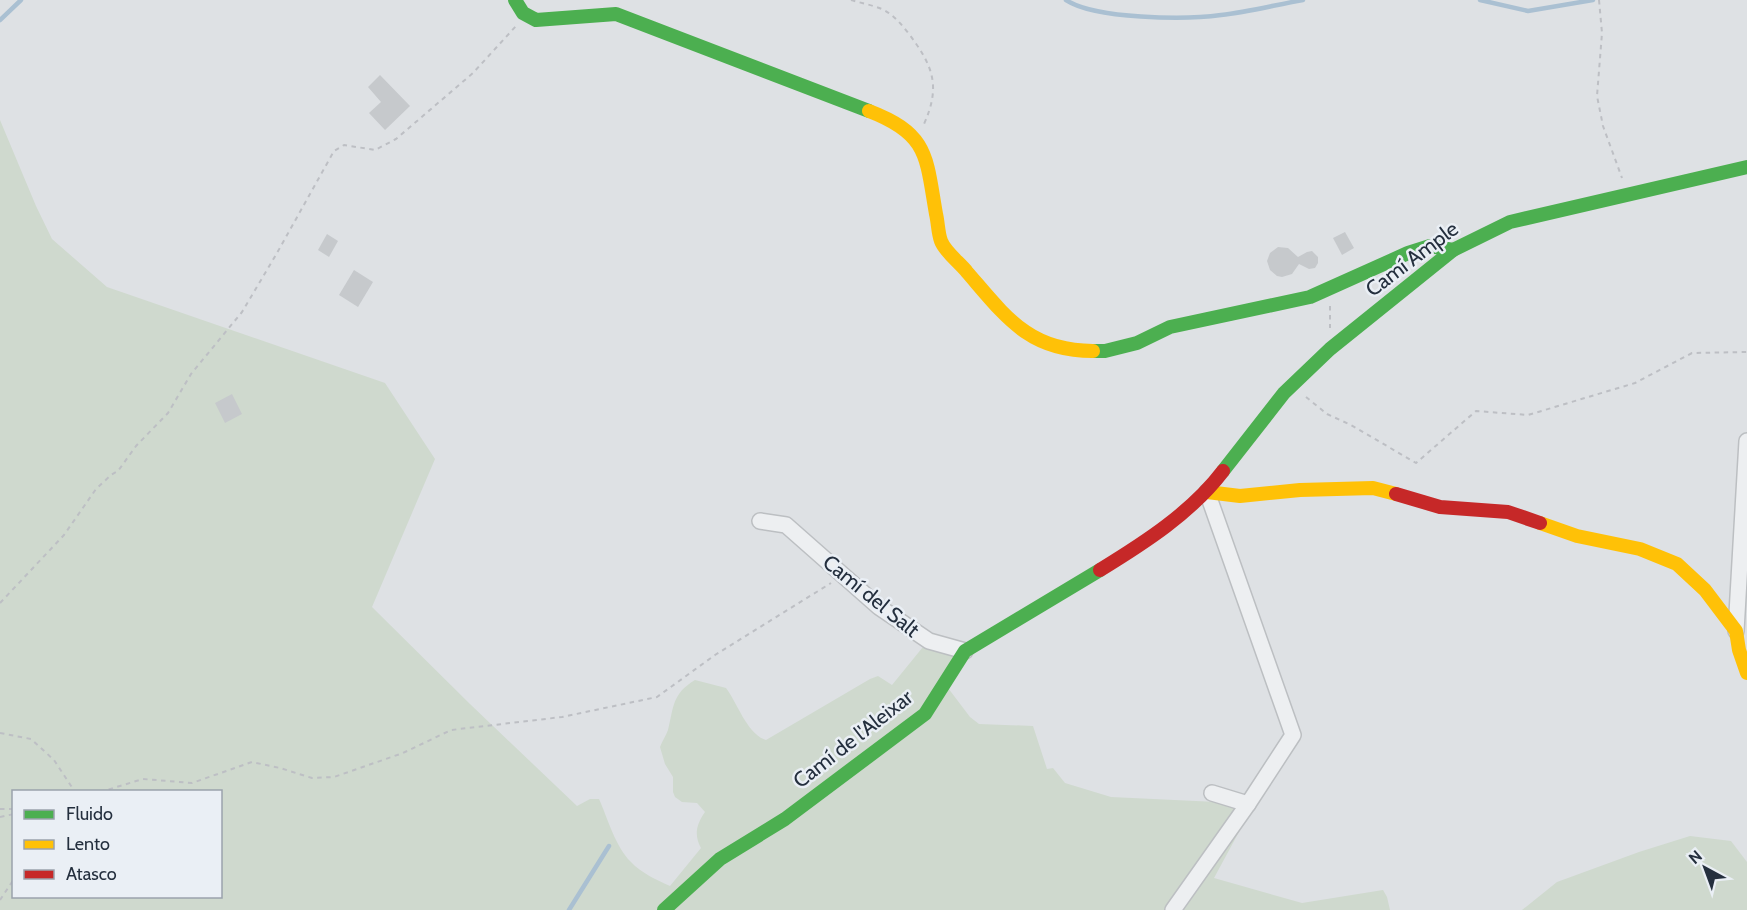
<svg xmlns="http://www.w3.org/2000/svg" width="1747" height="910" font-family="Cabin,sans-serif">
  <rect width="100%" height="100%" fill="#dee1e4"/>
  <g fill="#cfd9ce" fill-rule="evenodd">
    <path d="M0,120L36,206L52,239L107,287L385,383L435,459L372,607L470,704L577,806L590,799H599C608,819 615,846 631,862C641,873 657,880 670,886L701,848C694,835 696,825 705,812L697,803L682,802L675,797L673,792V777L665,764L660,747C662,741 666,736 668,730C674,706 672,694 695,680L726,688C738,704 747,734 766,740L870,679L878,676L892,685L927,642L947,648L953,657L942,680L970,717L979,724L1033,726L1047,769L1053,768L1065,783L1111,797L1238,803L1253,806L1214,878L1302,903L1383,890L1387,897L1390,910H0ZM14,792H220V896H14Z"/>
    <path d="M1690,836L1731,841L1747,862V910H1522L1557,882L1639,852Z"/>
  </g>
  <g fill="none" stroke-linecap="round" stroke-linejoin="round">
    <g stroke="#aac0d2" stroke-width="4.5">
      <path d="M1066,0C1095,19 1185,20 1221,15C1248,12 1275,5 1303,0"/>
      <path d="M1480,0L1528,11L1593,0"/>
      <path d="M0,20L21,0"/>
      <path d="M569,910L609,846"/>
    </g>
  </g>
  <g fill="#c6c9cc">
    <path d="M380,75L410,106L385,130L369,113L381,102L368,87Z"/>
    <path d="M1345,232L1354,248L1342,255L1333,238Z"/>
    <path d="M327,234L338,241L329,257L318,250Z"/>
    <path d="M1278,247L1288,248L1298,257L1307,252L1312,251L1318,257V263L1315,268L1309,269L1299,264L1292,274L1282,277L1277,276L1270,270L1267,261L1270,253Z"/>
    <path d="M354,270L373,282L358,307L339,295Z"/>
    <path d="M232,394L242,414L225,423L215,403Z"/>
  </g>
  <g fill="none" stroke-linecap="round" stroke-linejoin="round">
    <g stroke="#bcbfc2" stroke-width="18">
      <g id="street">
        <path d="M760,521L786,525L879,607L929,641L965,651"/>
        <path d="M1736,631L1747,441"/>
        <path d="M1212,793L1248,804"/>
        <path d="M1173,910L1248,804L1293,735L1207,492"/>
      </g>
    </g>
    <g stroke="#bdbfc4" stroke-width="2" stroke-dasharray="4.5 4.5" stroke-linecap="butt">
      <path d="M851,0C861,3 872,5 882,9C894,15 901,24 909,34C933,66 941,86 924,124"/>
      <path d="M1599,0L1602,33L1597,96L1603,126L1622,178"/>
      <path d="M1330,306V328"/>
      <path d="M1306,397L1327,414L1351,425L1416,463L1476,411L1528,415L1635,383L1692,353L1747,352"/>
      <path d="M0,603L64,535L96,489L111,475L118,471L136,446L168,413L191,374L242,312L277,253L334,151L344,145L375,150L396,139L473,73L516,26"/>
      <path d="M0,733L31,739L54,760L75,792"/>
      <path d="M100,792L143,779L192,783L252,762L280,768L312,778L334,777L403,753L451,730L562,717L657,697L715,655L831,583"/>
      <path d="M0,809H14"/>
      <path d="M0,817L14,814"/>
      <path d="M0,900L14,879"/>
    </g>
    <use href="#street" stroke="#edeff1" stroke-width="15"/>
    <g stroke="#4caf50" stroke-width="14">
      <path d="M515,0L523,13L536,20L616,14L869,111"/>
      <path d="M1093,351H1105L1137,343L1170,327L1310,297L1408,253L1430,246L1453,250"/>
      <path d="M1223,471L1284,393L1330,349L1453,250L1510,222L1747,167"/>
      <path d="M664,910L720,859L785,819L925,714L965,651L1100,570"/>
    </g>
    <g stroke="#ffc107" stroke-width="14">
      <path d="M869,111C929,134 926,157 936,214C938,222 938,233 941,241C945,252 960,263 967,272C1006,317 1029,351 1093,351"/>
      <path d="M1207,492L1240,496L1300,490L1373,488L1396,494"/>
      <path d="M1540,523L1577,536L1640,549L1677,564L1705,590L1736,631L1739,650L1747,673"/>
    </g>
    <g stroke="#c62828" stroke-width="14">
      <path d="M1396,494L1440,507L1508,512L1540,523"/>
      <path d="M1100,570C1144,543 1191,513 1223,471"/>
    </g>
  </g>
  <g text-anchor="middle" stroke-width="5" stroke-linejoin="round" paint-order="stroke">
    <g font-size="21" fill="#242f3e" stroke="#eaeff5">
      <text transform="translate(1412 259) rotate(-37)" y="7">Camí Ample</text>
      <text transform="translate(871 596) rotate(39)" y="7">Camí del Salt</text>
      <text transform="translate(853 739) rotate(-38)" y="7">Camí de l'Aleixar</text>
    </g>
  </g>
  <rect x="12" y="790" width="210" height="108" fill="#eaeff5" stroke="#9ba2ac" stroke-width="1.5"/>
  <rect x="24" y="810" width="30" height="9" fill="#4caf50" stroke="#9ba2ac" stroke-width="1.5"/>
  <text x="66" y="820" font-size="18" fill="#242f3e">Fluido</text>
  <rect x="24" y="840" width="30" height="9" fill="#ffc107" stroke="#9ba2ac" stroke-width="1.5"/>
  <text x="66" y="850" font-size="18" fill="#242f3e">Lento</text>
  <rect x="24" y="870" width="30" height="9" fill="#c62828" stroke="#9ba2ac" stroke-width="1.5"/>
  <text x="66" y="880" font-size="18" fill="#242f3e">Atasco</text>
  <g transform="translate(1705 868) rotate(319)" stroke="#eaeff5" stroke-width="4.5" paint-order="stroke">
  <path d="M0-4.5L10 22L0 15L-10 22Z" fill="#242f3e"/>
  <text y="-9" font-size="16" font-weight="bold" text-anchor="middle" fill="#242f3e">N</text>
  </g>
</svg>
